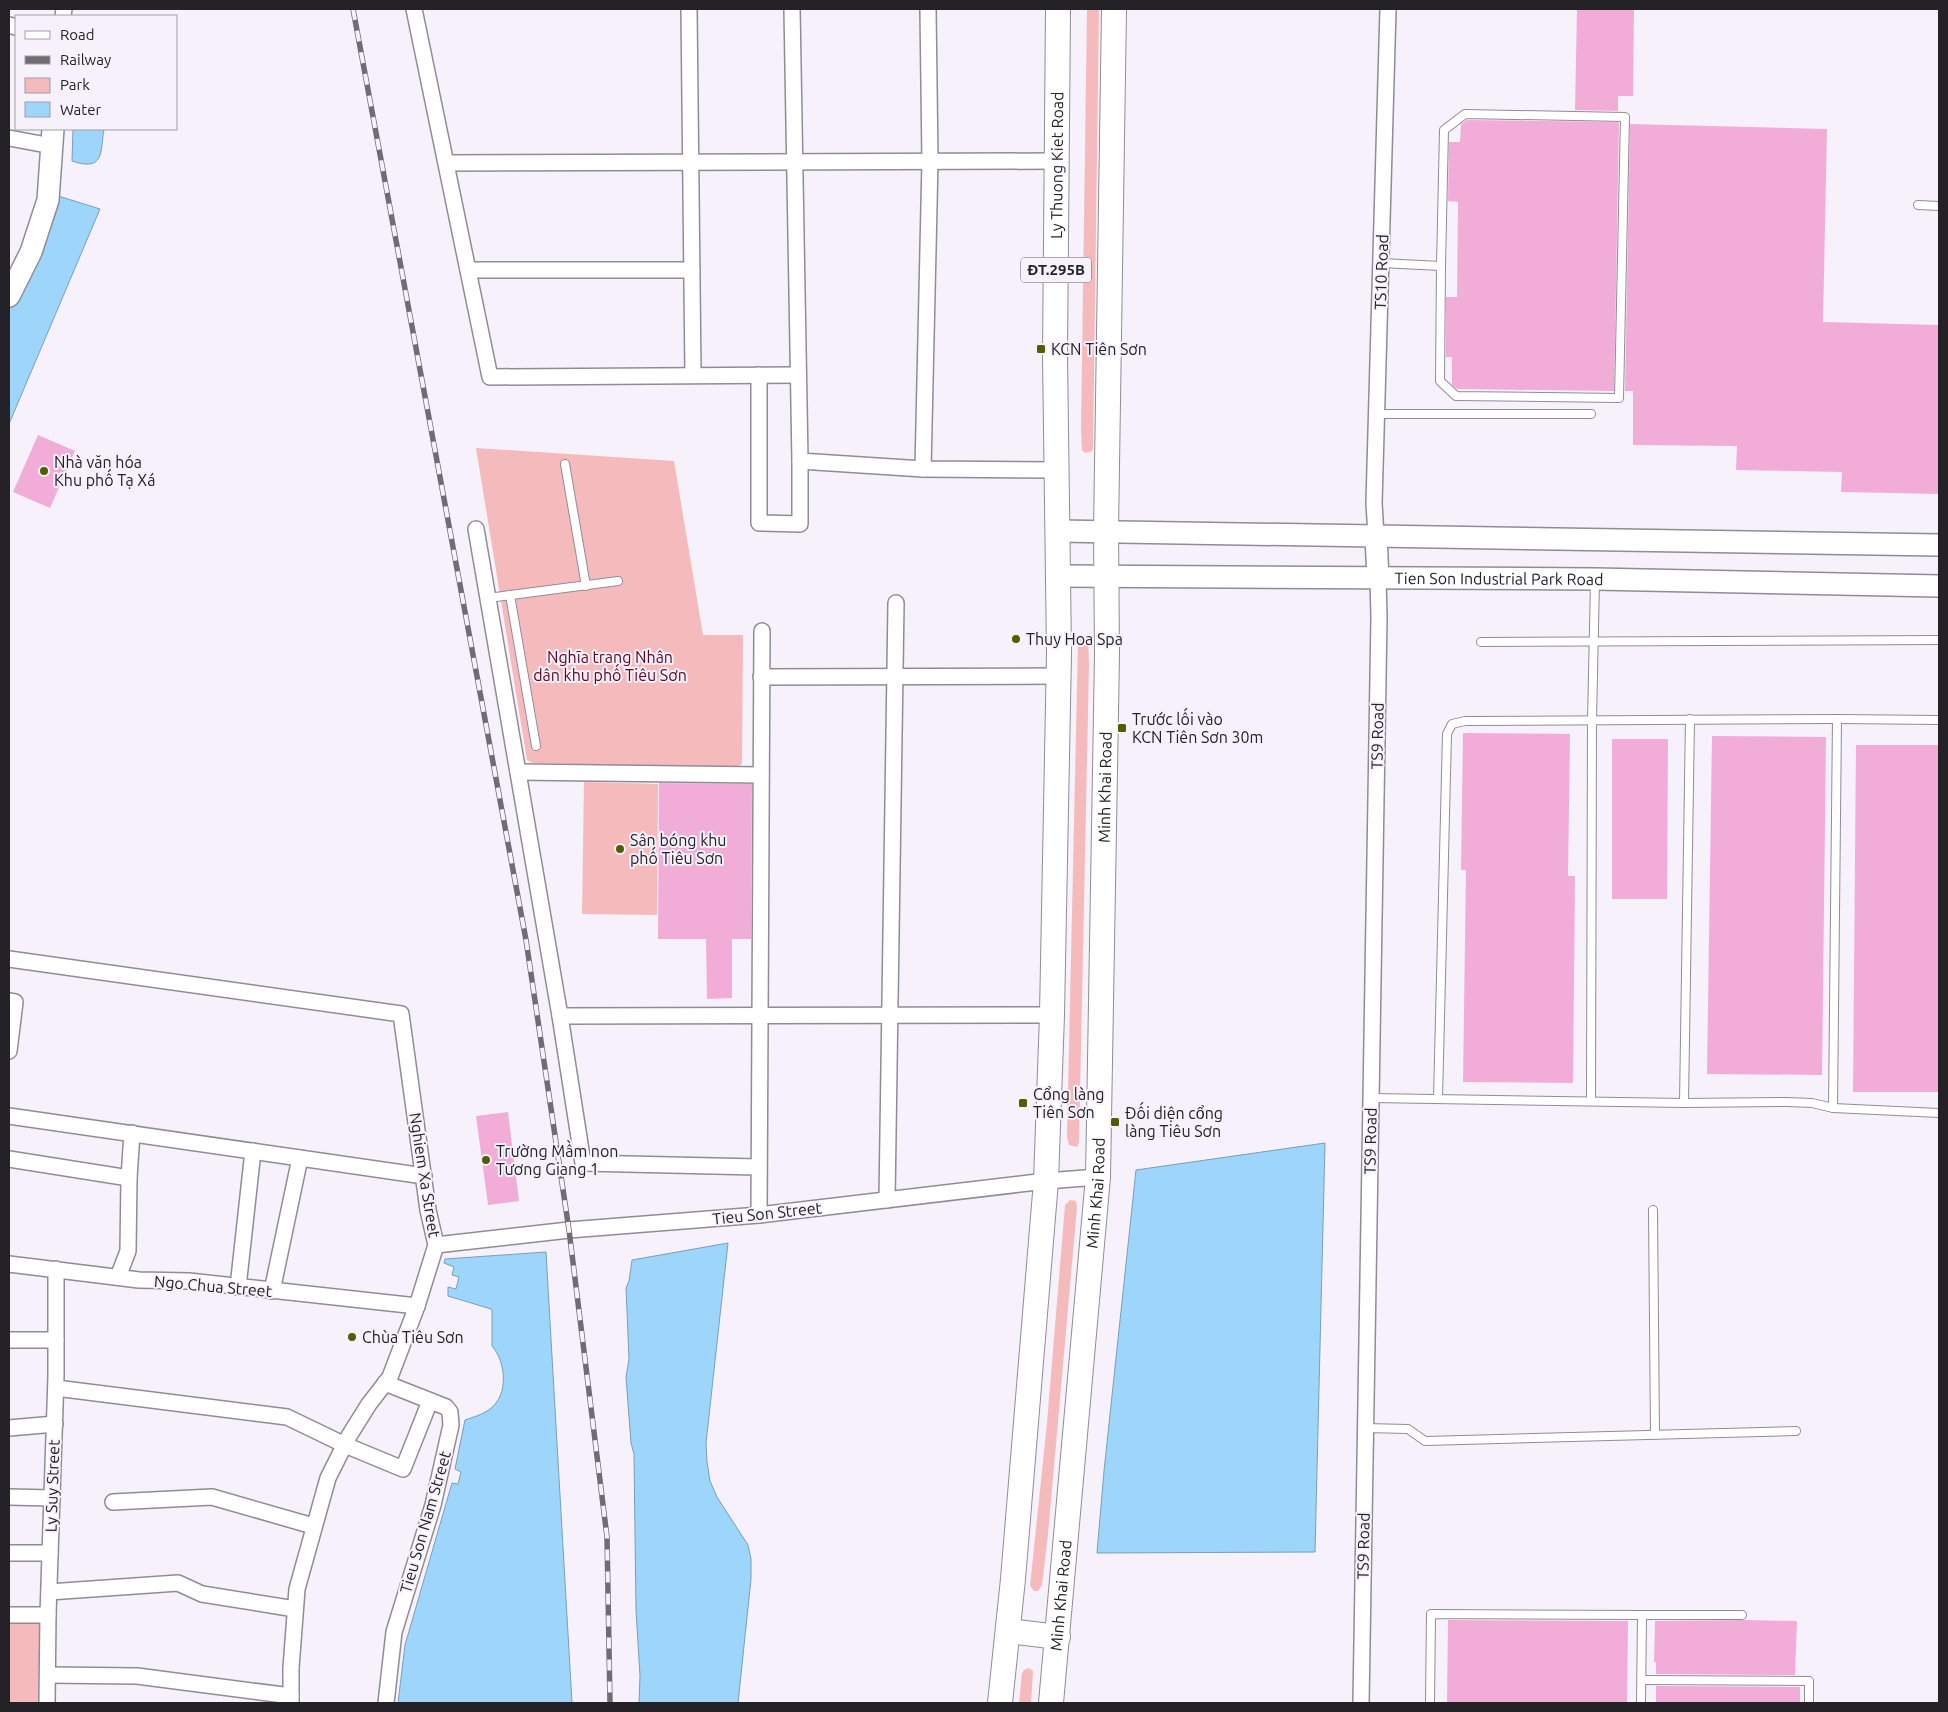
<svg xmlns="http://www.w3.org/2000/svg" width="1948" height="1712" font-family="Ubuntu,sans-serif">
  <rect width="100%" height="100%" fill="#f6f1fb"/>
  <g fill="#f5babc">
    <path d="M1087,9H1099L1093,448L1092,451L1085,453L1082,450L1081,429Z"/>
    <path d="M476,448L674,461L703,635H743L742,764L735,768L533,763L527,760Z"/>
    <path d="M1081,637L1088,639L1089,664L1079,1142L1077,1147L1069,1145L1067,1137L1078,643Z"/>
    <path d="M584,782L658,784L657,915L582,914Z"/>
    <path d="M1070,1200L1076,1201L1077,1207L1048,1534L1042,1585L1038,1591H1034L1030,1586L1047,1423L1065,1205Z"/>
    <path d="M9,1618L44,1620L41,1703H9Z"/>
    <path d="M1029,1668L1033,1671L1031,1703H1019L1022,1673L1024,1670Z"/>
  </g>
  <g fill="#9ed5fa" stroke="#799fba">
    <path d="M73,129H104C100,152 105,172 72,161Z"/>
    <path d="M52,194L100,209L9,424V301Z"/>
    <path d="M1325,1143L1315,1552L1097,1553L1104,1471L1136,1170Z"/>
    <path d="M728,1243L706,1443L707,1462L710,1481L717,1497L748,1545L751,1559V1579L738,1703H639L640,1676L636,1610L634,1454L631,1443L626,1377L629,1359L626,1288L629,1281L632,1260Z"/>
    <path d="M546,1252L572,1703H398L405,1645L452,1483L458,1484L461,1472L455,1469L465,1420C473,1417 482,1415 490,1409C509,1395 506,1362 492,1346V1311L491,1309L448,1296V1287L456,1289L459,1277L452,1275L454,1267L444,1263L445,1259Z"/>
  </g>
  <g fill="#f1add7">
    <path d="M1577,9H1634L1633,96H1618V111L1575,110Z"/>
    <path d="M1467,120L1618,122L1619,124L1614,391L1457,389L1452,385V357H1446V297H1457L1458,202L1448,201L1449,142H1460L1461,124Z"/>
    <path d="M1630,124L1827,129L1823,322L1939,325V494L1841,492L1842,472L1736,470L1737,446L1633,445V391H1625Z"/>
    <path d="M38,435L75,451L50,508L13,492Z"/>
    <path d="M1463,733L1570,734L1568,876H1575L1573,1083L1463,1082L1466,870H1461Z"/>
    <path d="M1712,736L1826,737L1822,1075L1707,1074Z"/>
    <path d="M1612,739H1668L1667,899H1612Z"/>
    <path d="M1856,745H1939V1092H1853Z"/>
    <path d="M659,783L752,784L751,939H732V998L707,999L706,939H658Z"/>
    <path d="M508,1112L519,1201L488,1205L476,1116Z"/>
    <path d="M1448,1620L1628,1621L1627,1703L1447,1702Z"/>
    <path d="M1744,1620L1797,1621L1795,1675L1656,1674V1662H1654L1655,1621Z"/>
    <path d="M1656,1686L1800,1687V1703H1656Z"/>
  </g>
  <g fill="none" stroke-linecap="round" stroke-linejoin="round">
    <g stroke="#908c96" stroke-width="10">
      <g id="lane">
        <path d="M1918,205L1939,206"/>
        <path d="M1381,263L1441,266L1440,381L1456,396L1619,398L1625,117L1465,114L1444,130L1441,266"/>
        <path d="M1377,414H1591"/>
        <path d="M565,464L586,586"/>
        <path d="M510,595L536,746"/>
        <path d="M488,598L618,581"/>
        <path d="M1481,642L1939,640"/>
        <path d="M1371,1098L1684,1103L1787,1102L1812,1103L1833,1108L1939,1113"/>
        <path d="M1438,1099L1447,734L1452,724L1465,721L1837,719L1939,720"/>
        <path d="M1591,1101L1592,720L1595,581"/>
        <path d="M1684,1103L1690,719"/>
        <path d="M1833,1108L1837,719"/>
        <path d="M1653,1210L1655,1434"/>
        <path d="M1365,1428L1408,1429L1425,1441L1796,1431"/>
        <path d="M1642,1680L1809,1681V1703"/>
        <path d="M1430,1703L1431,1614L1642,1615"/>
        <path d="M1641,1703L1642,1615H1742"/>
      </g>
    </g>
    <g stroke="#908c96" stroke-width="18">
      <g id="street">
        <path d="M414,9L490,377L798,375"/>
        <path d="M689,9L693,375"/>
        <path d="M792,9L800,461L923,469L1057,470"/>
        <path d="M63,16L64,9"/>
        <path d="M9,25L16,27"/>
        <path d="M9,138L52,146"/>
        <path d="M446,163L1056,161"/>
        <path d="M468,270H692"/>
        <path d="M759,375V523L800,524V461"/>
        <path d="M923,469L930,161L928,9"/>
        <path d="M476,529L560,1016L583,1163L758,1167"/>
        <path d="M1376,536L1374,503L1388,9"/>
        <path d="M761,677L1058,676"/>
        <path d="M518,772L761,775"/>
        <path d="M9,959L401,1014L428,1210L436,1245L417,1306L390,1377L369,1404L349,1436L328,1478L297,1589L291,1668V1703"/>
        <path d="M9,1001L15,1002L9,1051"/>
        <path d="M560,1016L1052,1015"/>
        <path d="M9,1116L424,1176"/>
        <path d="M9,1159L129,1178"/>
        <path d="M887,1200L896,603"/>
        <path d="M759,1215L762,631"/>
        <path d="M436,1245L569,1230L759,1215L1046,1181L1098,1177"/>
        <path d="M9,1264L139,1280L189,1281L417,1306"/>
        <path d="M118,1277L128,1251L129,1178L132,1133"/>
        <path d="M238,1287L253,1151"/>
        <path d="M272,1291L300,1158"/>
        <path d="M9,1340H56"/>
        <path d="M385,1383L446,1407L450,1412L451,1425L433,1505L394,1632L386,1703"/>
        <path d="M56,1388L287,1417L345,1445L403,1469L430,1401"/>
        <path d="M9,1428L55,1424"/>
        <path d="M9,1497L52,1498"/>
        <path d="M113,1502L212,1497L313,1526"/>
        <path d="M9,1553H50"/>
        <path d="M49,1592L178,1583L202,1594L295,1609"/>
        <path d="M9,1615H48"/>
        <path d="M48,1675L137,1676L291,1696"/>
        <path d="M47,1703L48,1615L56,1376V1269"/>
        <path d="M1361,1703L1379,617L1378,579"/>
      </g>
    </g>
    <g stroke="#908c96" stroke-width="24">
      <g id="secondary">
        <path d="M9,296L31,252L48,200L53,129"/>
        <path d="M1058,531L1939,545"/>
        <path d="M1376,536L1378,579"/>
        <path id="s1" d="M1058,576L1595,579L1939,586"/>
      </g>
    </g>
    <g stroke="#908c96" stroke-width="26">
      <g id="primary">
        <path d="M1008,1631L1058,1637"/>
        <path id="s2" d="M1000,1703L1013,1579L1046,1181L1052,1015L1059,653L1055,355L1058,9"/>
        <path id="s3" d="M1051,1703L1098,1177L1107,654L1106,531L1114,9"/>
      </g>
    </g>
    <use href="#lane" stroke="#fff" stroke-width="8"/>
    <use href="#street" stroke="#fff" stroke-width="15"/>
    <use href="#secondary" stroke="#fff" stroke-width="21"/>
    <use href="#primary" stroke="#fff" stroke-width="24"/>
    <g stroke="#706c73" stroke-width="5.5">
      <path id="rail" d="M353,9L526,940L569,1230L607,1537L610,1703"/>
    </g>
    <use href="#rail" stroke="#f6f1fb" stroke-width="4" stroke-dasharray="11" stroke-linecap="butt"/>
  </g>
  <g fill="#505e00" stroke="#f6f1fb" stroke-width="2">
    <rect x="1036" y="344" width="10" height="10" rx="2.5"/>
    <circle cx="44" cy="471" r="5"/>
    <circle cx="1016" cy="639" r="5"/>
    <rect x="1117" y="723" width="10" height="10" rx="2.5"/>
    <circle cx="620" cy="849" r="5"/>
    <rect x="1018" y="1098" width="10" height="10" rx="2.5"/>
    <rect x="1110" y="1117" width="10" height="10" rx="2.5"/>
    <circle cx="486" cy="1160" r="5"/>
    <circle cx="352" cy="1337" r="5"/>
  </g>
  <g text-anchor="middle" stroke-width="4" stroke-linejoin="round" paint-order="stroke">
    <rect fill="#f6f1fb" stroke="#636066" stroke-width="1" x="1021" y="257.5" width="70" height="25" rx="4"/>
    <g font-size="15" font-weight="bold" fill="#242226">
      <text x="1056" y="275">ĐT.295B</text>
    </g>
    <g font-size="16" fill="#242226" stroke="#f6f1fb">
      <text dy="6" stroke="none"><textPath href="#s2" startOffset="1540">Ly Thuong Kiet Road</textPath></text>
      <text transform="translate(1381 272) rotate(-88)" y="6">TS10 Road</text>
      <text dy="6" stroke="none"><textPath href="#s1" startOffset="441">Tien Son Industrial Park Road</textPath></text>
      <text transform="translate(1377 736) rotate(-89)" y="6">TS9 Road</text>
      <text dy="6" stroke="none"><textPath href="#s3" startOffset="918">Minh Khai Road</textPath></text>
      <text transform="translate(1370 1141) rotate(-89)" y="6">TS9 Road</text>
      <text transform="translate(425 1175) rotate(81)" y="6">Nghiem Xa Street</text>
      <text dy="6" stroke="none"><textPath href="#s3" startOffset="512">Minh Khai Road</textPath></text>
      <text transform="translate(767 1213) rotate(-6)" y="6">Tieu Son Street</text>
      <text transform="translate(213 1286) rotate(5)" y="6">Ngo Chua Street</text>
      <text transform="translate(52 1486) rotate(-88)" y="6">Ly Suy Street</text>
      <text transform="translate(425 1522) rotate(-74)" y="6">Tieu Son Nam Street</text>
      <text transform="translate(1363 1546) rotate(-89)" y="6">TS9 Road</text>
      <text dy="6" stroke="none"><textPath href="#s3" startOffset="108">Minh Khai Road</textPath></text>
    </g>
    <g font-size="16" fill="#242226" stroke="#f6f1fb" text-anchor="start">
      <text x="1051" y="355">KCN Tiên Sơn</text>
      <text x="54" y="468">Nhà văn hóa<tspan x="54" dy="18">Khu phố Tạ Xá</tspan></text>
      <text x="1026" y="645">Thuy Hoa Spa</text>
      <text x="1132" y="725">Trước lối vào<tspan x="1132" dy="18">KCN Tiên Sơn 30m</tspan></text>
      <text x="630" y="846">Sân bóng khu<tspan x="630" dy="18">phố Tiêu Sơn</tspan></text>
      <text x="1033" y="1100">Cổng làng<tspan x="1033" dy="18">Tiên Sơn</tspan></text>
      <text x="1125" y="1119">Đối diện cổng<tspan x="1125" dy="18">làng Tiêu Sơn</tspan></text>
      <text x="496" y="1157">Trường Mầm non<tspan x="496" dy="18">Tương Giang 1</tspan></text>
      <text x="362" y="1343">Chùa Tiêu Sơn</text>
    </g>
    <g font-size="16" fill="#63021c" stroke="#f6f1fb">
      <text x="610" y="663">Nghĩa trang Nhân<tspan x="610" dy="18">dân khu phố Tiêu Sơn</tspan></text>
    </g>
  </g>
  <rect width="1948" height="1712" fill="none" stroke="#242226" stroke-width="20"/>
  <rect x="15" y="15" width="162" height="115" fill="#f6f1fb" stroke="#a29ea6"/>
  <rect x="25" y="31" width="25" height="8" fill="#ffffff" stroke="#a29ea6"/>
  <text x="60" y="40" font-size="15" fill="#242226">Road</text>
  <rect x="25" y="56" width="25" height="8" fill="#706c73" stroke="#a29ea6"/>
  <text x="60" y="65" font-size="15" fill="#242226">Railway</text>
  <rect x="25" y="78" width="25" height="15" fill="#f5babc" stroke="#a29ea6"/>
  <text x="60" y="90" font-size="15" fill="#242226">Park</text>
  <rect x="25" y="102" width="25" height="15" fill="#9ed5fa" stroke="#a29ea6"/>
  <text x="60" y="115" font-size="15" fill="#242226">Water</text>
</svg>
